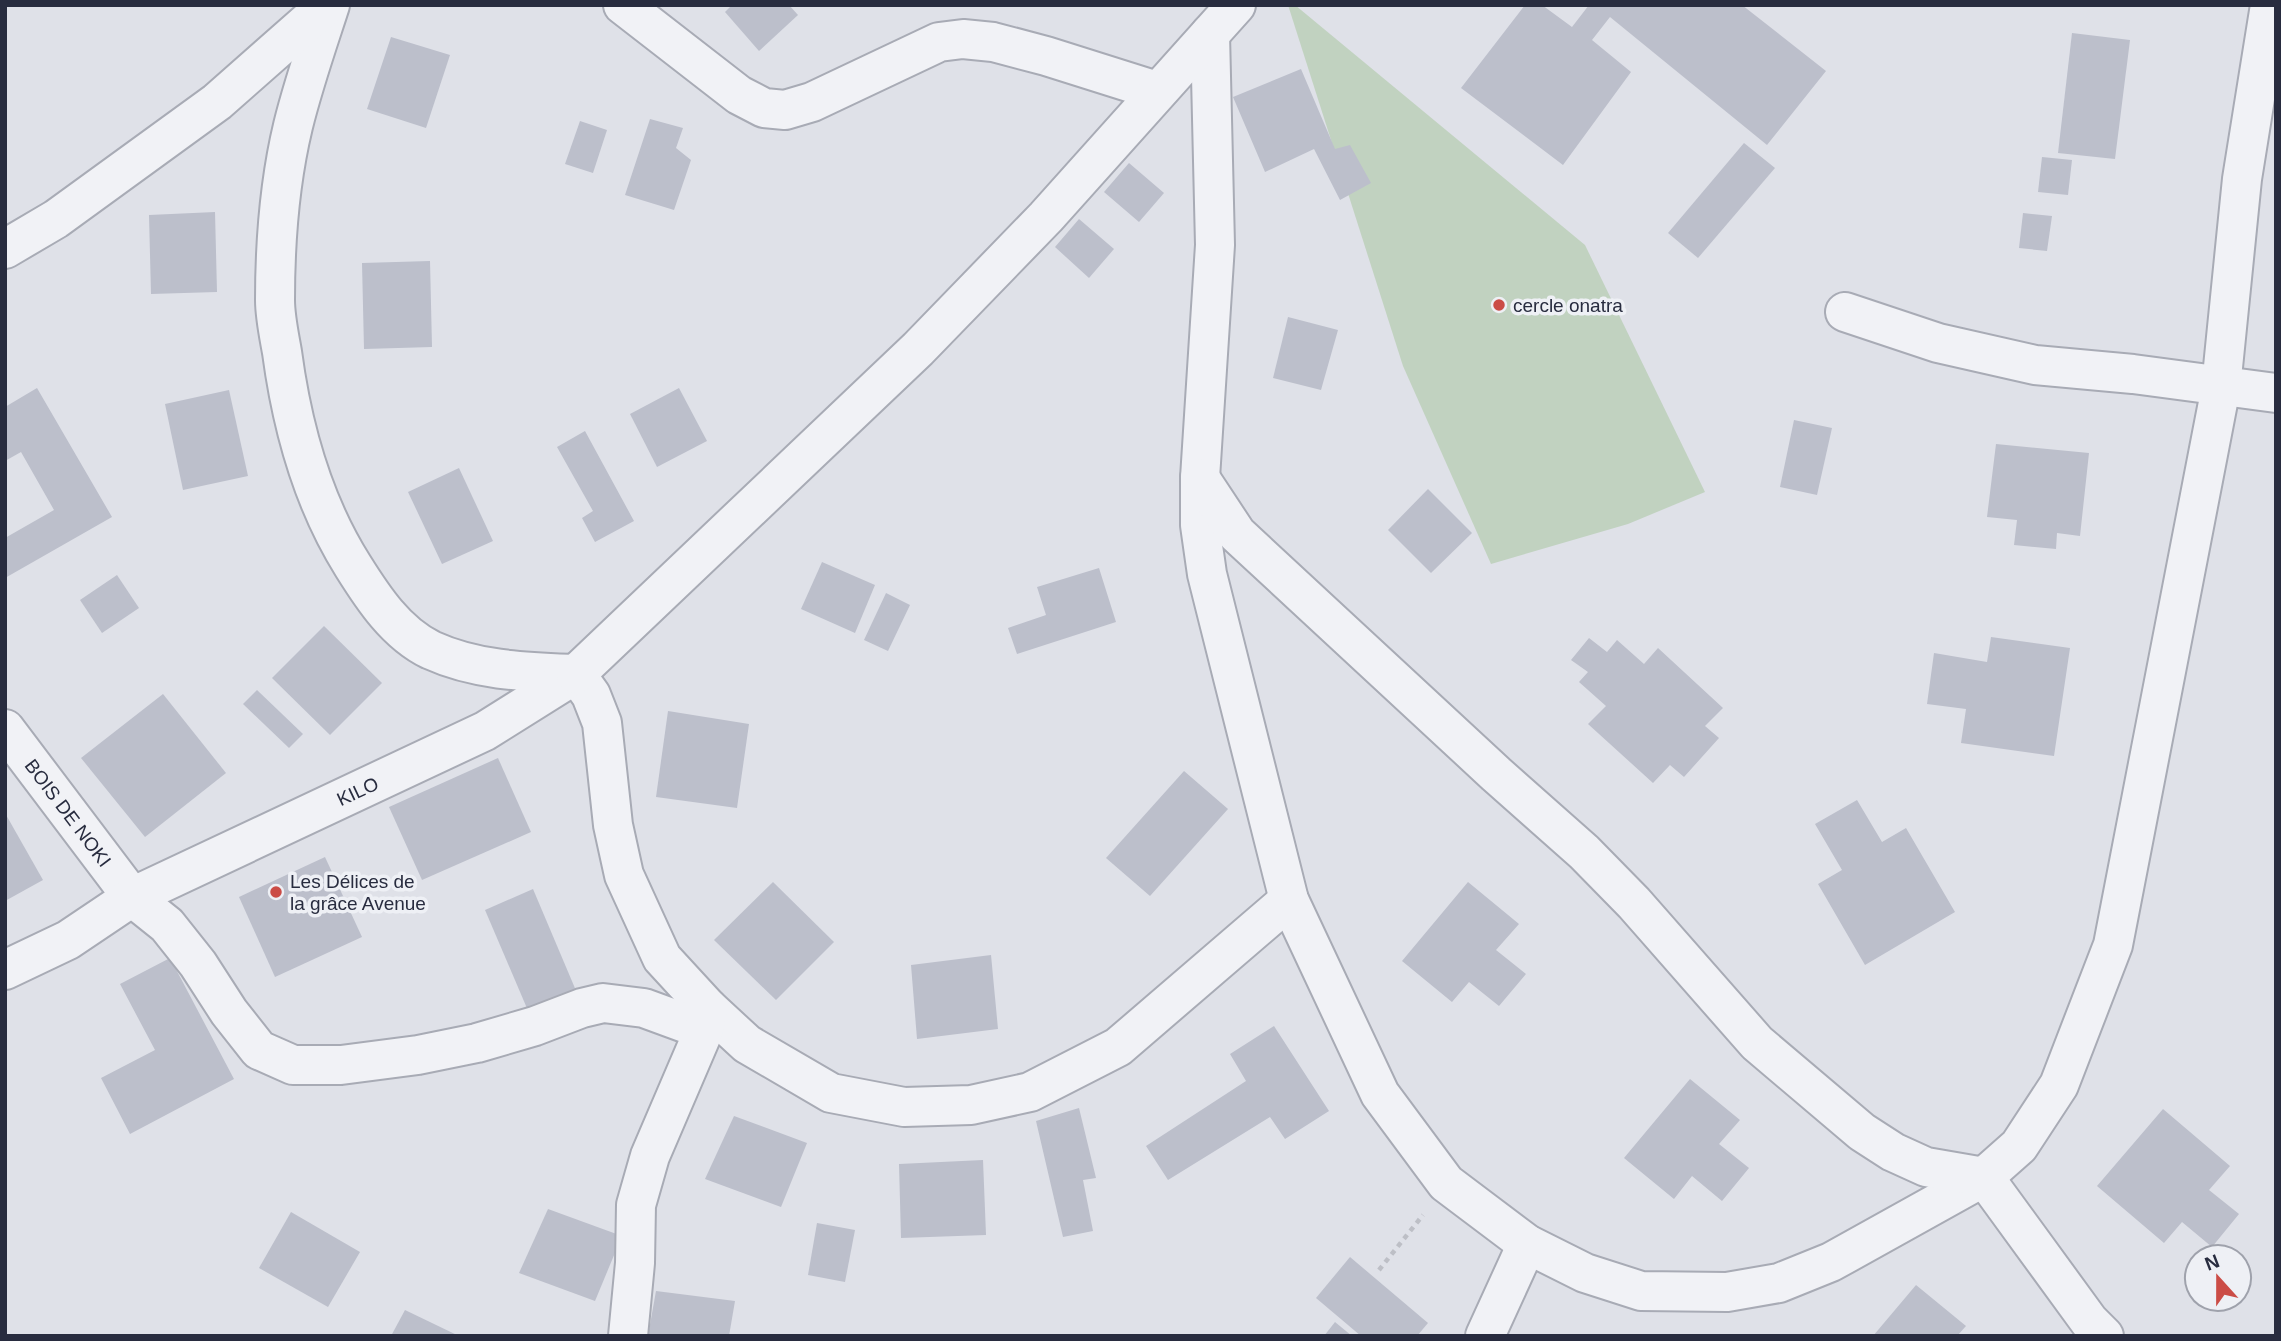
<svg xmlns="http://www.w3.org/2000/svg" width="2281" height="1341" font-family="Arial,sans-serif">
  <rect width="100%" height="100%" fill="#dfe1e8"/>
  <path fill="#c1d2c0" d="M1288,5H1295L1585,245L1705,492L1628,524L1491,564L1403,366Z"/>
  <g fill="#bcbfcb">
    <path d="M732,5H789L798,15L759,51L725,12Z"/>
    <path d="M1525,5H1542L1572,27L1589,5H1742L1826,71L1767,145L1610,17L1592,40L1631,72L1563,165L1461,88Z"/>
    <path d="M2072,33L2130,40L2115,159L2058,153Z"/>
    <path d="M391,37L450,55L426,128L367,109Z"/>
    <path d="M1301,69L1335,149L1350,145L1371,183L1340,200L1314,149L1265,172L1233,97Z"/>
    <path d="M650,119L683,128L676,148L691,160L674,210L625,195Z"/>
    <path d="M580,121L607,130L593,173L565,164Z"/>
    <path d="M1744,143L1775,168L1698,258L1668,233Z"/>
    <path d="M2042,157L2072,160L2068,195L2038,192Z"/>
    <path d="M1129,163L1164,193L1139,222L1104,192Z"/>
    <path d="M215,212L217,292L151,294L149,215Z"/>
    <path d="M2023,213L2052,216L2047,251L2019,248Z"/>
    <path d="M1079,219L1114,249L1089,278L1055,247Z"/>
    <path d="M430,261L432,347L364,349L362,263Z"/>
    <path d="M1288,317L1338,330L1321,390L1273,378Z"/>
    <path d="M37,388L112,517L5,578V538L54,510L21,452L5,461V407Z"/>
    <path d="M679,388L707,441L657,467L630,414Z"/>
    <path d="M229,390L248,476L183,490L165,404Z"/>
    <path d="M1794,420L1832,428L1817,495L1780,487Z"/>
    <path d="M585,431L634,521L595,542L582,518L593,511L557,447Z"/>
    <path d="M1996,444L2089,453L2080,536L2057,533L2056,549L2014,545L2017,520L1987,517Z"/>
    <path d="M459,468L493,541L442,564L408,492Z"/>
    <path d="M1428,489L1472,533L1431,573L1388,530Z"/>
    <path d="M822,562L875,585L855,633L801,609Z"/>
    <path d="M1099,568L1116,622L1017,654L1008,628L1046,615L1037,587Z"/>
    <path d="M117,575L139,608L102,633L80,600Z"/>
    <path d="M886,593L910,605L888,651L864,640Z"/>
    <path d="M324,626L382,683L330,735L272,678Z"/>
    <path d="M1991,637L2070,648L2054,756L1961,743L1966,709L1927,704L1934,653L1987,662Z"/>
    <path d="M1589,638L1607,652L1617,640L1644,664L1658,648L1723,708L1705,726L1719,738L1684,777L1670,765L1653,783L1588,724L1606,706L1579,682L1588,672L1571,660Z"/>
    <path d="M257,690L303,734L289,748L243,704Z"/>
    <path d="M163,694L226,773L145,837L81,758Z"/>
    <path d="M668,711L749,724L737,808L656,797Z"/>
    <path d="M498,758L531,832L422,880L389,807Z"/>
    <path d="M1184,771L1228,809L1150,896L1106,858Z"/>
    <path d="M1857,800L1882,842L1906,828L1955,912L1865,965L1818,884L1842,870L1815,824Z"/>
    <path d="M5,813L43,880L5,901Z"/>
    <path d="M325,857L362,937L275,977L239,897Z"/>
    <path d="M773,882L834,942L776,1000L714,940Z"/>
    <path d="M1468,882L1519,924L1496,950L1526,974L1499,1006L1469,982L1452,1002L1402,961Z"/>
    <path d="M533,889L577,993L529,1013L485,910Z"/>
    <path d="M991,955L998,1029L917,1039L911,965Z"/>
    <path d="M170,958L234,1079L130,1134L101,1078L155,1050L120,984Z"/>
    <path d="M1274,1026L1329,1111L1285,1139L1270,1117L1168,1180L1146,1146L1246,1081L1230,1054Z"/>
    <path d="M1690,1079L1740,1120L1719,1144L1749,1168L1722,1201L1692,1176L1674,1199L1624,1158Z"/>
    <path d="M1079,1108L1096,1178L1083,1180L1093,1231L1063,1237L1036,1121Z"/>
    <path d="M2163,1109L2230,1166L2209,1190L2239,1214L2212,1247L2182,1222L2164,1243L2097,1186Z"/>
    <path d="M734,1116L807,1143L781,1207L705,1179Z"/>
    <path d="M983,1160L986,1235L901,1238L899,1164Z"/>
    <path d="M548,1209L622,1236L595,1301L519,1273Z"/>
    <path d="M291,1212L360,1252L328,1307L259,1268Z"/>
    <path d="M817,1223L855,1230L845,1282L808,1275Z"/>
    <path d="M1350,1257L1428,1323L1417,1336H1361L1316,1298Z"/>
    <path d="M1916,1285L1966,1326L1957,1336H1873Z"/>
    <path d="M656,1291L735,1301L729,1336H648Z"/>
    <path d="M405,1310L459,1336H391Z"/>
    <path d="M1335,1322L1352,1336H1324Z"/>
  </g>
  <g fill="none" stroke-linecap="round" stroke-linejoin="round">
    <g stroke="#a8abb5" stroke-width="42">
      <g id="minor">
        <path d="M330,5C317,45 303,85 293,126C280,180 275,245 275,300C275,317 279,335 282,352C292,427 312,501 353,566C373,598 396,633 431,650C477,671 527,672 576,674"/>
        <path d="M623,5L739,95L764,108L785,110L812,102L939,42L963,39L993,42L1046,56L1157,91"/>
        <path d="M1210,34L1215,245L1200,478V525L1207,574L1289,900L1380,1094L1446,1183L1527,1244L1585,1273L1641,1291L1727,1292L1779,1283L1831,1262L1984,1177L2019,1146L2059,1085L2113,945L2221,387L2242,179L2270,5"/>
        <path d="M5,249L56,219L217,102L327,5"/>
        <path d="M1845,312L1938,343L2035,365L2133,374L2276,393"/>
        <path d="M1200,478L1237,534L1496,774L1584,852L1634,903L1757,1043L1862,1132L1893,1152L1926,1167L1984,1177L2089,1321L2104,1336"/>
        <path d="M576,674L591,695L602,723L613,825L624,875L662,958L708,1008L747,1044L831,1093L904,1107L971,1105L1030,1092L1118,1047L1289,900"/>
        <path id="s1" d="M5,729L132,897L167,925L198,964L229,1012L259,1050L293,1065H341L418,1055L477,1043L535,1026L582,1008L603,1003L644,1008L704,1030"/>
        <path id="s2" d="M5,970L68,940L132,897L485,731L576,674"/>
        <path d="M628,1336L635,1263L636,1205L650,1156L704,1030L708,1008"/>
        <path d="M1485,1336L1527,1244"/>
      </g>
    </g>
    <g stroke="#a8abb5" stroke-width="42">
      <path id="tertiary" d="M576,674L918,349L1046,217L1236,5"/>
    </g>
    <path stroke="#bdbfc6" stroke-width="4.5" stroke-dasharray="5 5" stroke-linecap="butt" d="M1379,1270L1423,1215"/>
    <use href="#minor" stroke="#f1f2f6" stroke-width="38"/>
    <use href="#tertiary" stroke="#f1f2f6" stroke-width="38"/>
  </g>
  <g fill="#cb4c46" stroke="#eef0f5" stroke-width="2.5">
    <circle cx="1499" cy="305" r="7"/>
    <circle cx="276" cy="892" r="7"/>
  </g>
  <g text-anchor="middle" stroke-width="7" stroke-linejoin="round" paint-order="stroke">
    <g font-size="19" fill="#282c3f" stroke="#eef0f5" text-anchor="start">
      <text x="1513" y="312">cercle onatra</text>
      <text x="290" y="888">Les Délices de<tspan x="290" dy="22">la grâce Avenue</tspan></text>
    </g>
    <g font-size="19" fill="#282c3f" stroke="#eef0f5">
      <text dy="7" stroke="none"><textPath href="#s2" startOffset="396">KILO</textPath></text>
      <text dy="7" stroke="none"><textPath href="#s1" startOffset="105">BOIS DE NOKI</textPath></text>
    </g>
  </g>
  <rect width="2281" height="1341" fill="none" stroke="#282c3f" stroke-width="14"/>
  <g transform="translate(2218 1278) rotate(339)"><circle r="33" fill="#eef0f5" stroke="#9fa2ac" stroke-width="2"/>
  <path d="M0-5L12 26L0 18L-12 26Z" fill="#cb4c46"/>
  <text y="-10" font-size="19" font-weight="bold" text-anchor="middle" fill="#282c3f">N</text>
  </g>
</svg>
